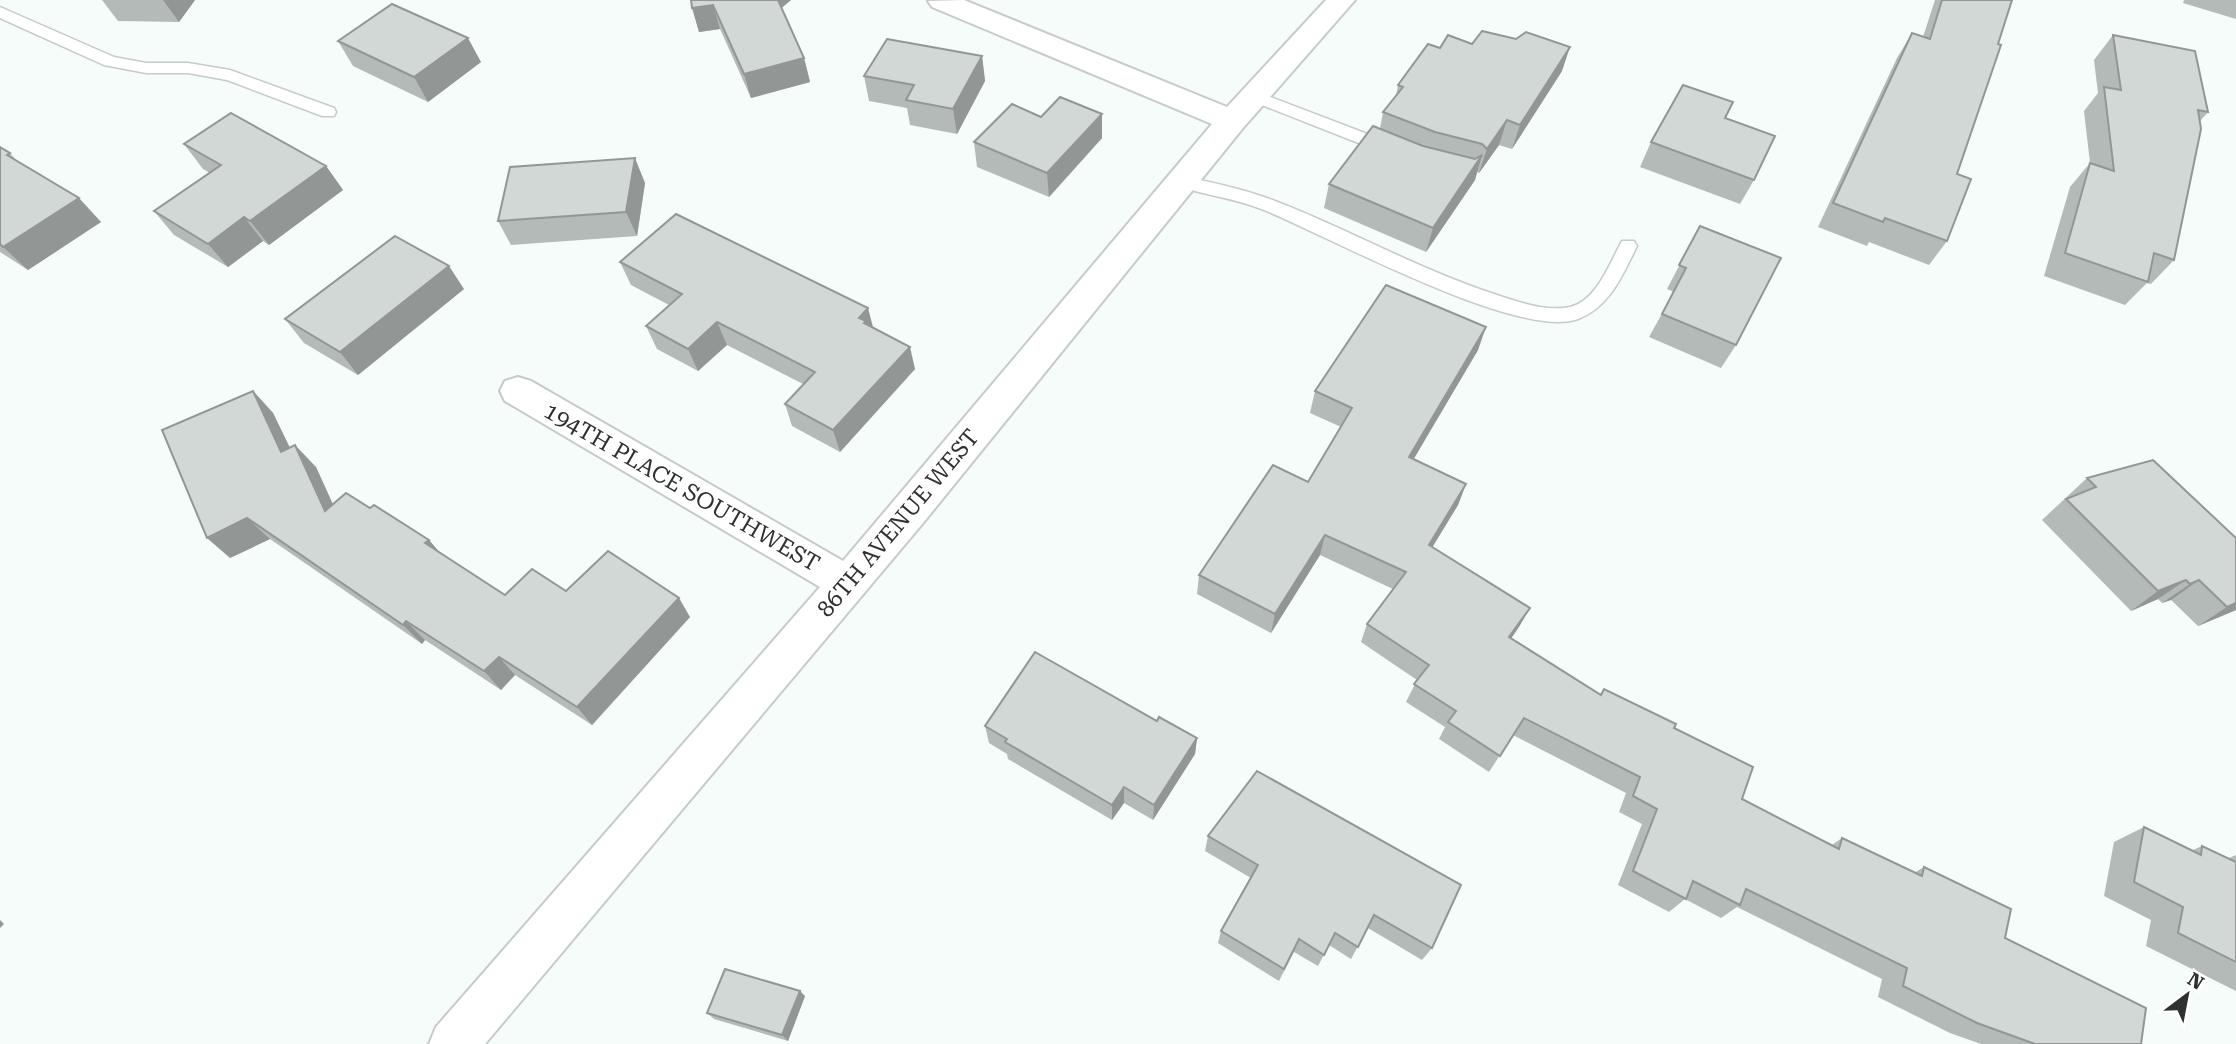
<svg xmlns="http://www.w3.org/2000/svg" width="2236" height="1044" font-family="'Roboto Serif',serif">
  <rect width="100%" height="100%" fill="#f5fcf9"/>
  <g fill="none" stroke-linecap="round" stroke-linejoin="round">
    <g stroke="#c5cbc8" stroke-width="3">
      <g id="service">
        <path d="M0,7L114,57L146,63H188L230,70L334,108L336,112L334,116H322L227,80L188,73H146L104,65L0,18Z"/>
        <path d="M1255,91L1396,145L1398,149L1390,155L1384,153L1249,100L1247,96L1249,92Z"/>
        <path d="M1182,176C1214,183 1244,189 1275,201C1350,230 1420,270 1497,295C1518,302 1547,312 1570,307C1597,301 1610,262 1622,241H1634L1637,246C1623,274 1610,307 1578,319C1519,341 1326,235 1264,210C1235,198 1205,195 1176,186L1173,182Z"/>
      </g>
    </g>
    <g stroke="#c5cbc8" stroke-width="4">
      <path id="minor" d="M964,0L1227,107L1326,0H1355L1243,128L923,523L485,1044H429L436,1027L820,587L505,401L500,391L505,381L518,377L531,381L843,561L1212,124L932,7L928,1Z"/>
    </g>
    <use href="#service" fill="#fff" fill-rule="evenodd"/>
    <use href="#minor" fill="#fff" fill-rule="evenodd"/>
  </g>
  <g fill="#b4bab7">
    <path d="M102,0H195L179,22L118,21Z"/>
    <path d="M691,0H791L781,8L804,58L810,82L751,98L720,29L699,32Z"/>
    <path d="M1935,0H2012L1957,174L1947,241L1929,265L1869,242L1867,246L1818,227L1897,58L1912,33L1923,37Z"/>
    <path d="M2184,0H2236V19L2183,3Z"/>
    <path d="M2113,35L2208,112L2200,121L2174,260L2151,284L2147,283L2125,305L2044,276L2070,187L2090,163L2084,111L2098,93L2094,60Z"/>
    <path d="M338,41L481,62L428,102L353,66Z"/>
    <path d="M1440,48L1562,71L1512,149L1499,145L1479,173L1477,172L1475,180L1426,252L1324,208L1329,184L1380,129L1383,112L1396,96L1398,85Z"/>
    <path d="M982,56L985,81L957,134L910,125L907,108L869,101L864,76Z"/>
    <path d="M1733,102L1725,118L1754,180L1740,204L1640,167L1651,142Z"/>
    <path d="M1041,117L1102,138L1049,197L977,167L974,142Z"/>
    <path d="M184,144L326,166L343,190L269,245L263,241L228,267L174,235L154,211L210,173L203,169Z"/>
    <path d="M0,147L10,153L15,159L101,222L28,270L0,252Z"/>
    <path d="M645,183L637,236L511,245L498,221Z"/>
    <path d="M1700,226L1736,345L1721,368L1649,337L1674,292L1667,289Z"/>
    <path d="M620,262L873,328L915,369L840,452L792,426L785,404L803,384L727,345L698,371L657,349L646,326L669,305L631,285Z"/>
    <path d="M464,289L358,375L304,343L285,319Z"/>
    <path d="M1478,350L1413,459L1466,484L1458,505L1432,547L1530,608L1511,638L1600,694L1604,689L1674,728L1742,799L1832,845L1842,838L1914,873L1924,867L2005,938L2141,1044H1981L1950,1033L1878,997L1882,979L1737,907L1721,918L1685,899L1669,912L1618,885L1642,824L1619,812L1626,793L1513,735L1489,772L1439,739L1445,727L1406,702L1417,680L1361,642L1367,624L1393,589L1320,555L1271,633L1197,594L1199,575L1308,482L1341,427L1310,413L1315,391Z"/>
    <path d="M253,391L273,413L290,448L316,467L333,504L370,508L429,540L440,553L505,595L566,591L690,617L592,725L515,675L501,690L425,640L422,644L270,539L230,558Z"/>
    <path d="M2087,478L2236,610L2198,626L2171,600L2162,603L2158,599L2131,611L2042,520Z"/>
    <path d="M1157,721L1197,738L1195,754L1153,820L1124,803L1112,820L1008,759L1007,754L989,743L985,726Z"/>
    <path d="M1257,771L1432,948L1422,960L1368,928L1351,959L1329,945L1318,966L1294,952L1279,981L1218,943L1221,931L1251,878L1205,851L1208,836Z"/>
    <path d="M2144,827L2193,850L2202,846L2229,858L2236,855V991L2146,946L2151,920L2104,896L2114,842Z"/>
    <path d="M805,996L788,1041L714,1019L707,1013Z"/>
  </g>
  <g fill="#929795">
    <path d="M163,0H195L179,22Z"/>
    <path d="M775,0H791L778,11Z"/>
    <path d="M713,5L720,29L699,32L692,8Z"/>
    <path d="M468,38L481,62L428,102L414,77Z"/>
    <path d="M1570,47L1562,71L1512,149L1520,125Z"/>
    <path d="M982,56L985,81L957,134L953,109Z"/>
    <path d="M804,58L810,82L751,98L744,74Z"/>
    <path d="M1102,114V138L1049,197L1047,173Z"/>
    <path d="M1507,120L1499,145L1479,173L1487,149Z"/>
    <path d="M1482,155L1475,180L1426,252L1433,228Z"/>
    <path d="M635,158L645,183L637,236L626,212Z"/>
    <path d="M326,166L343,190L269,245L250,221Z"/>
    <path d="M79,198L101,222L28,270L3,247Z"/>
    <path d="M244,217L263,241L228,267L208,244Z"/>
    <path d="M449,266L464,289L358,375L340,352Z"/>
    <path d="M868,308L874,331L869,336L859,318Z"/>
    <path d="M717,322L727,345L698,371L688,349Z"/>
    <path d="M1486,327L1478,350L1402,479L1409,457Z"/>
    <path d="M910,347L915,369L840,452L833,430Z"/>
    <path d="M253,391L273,413L302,473L281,452Z"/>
    <path d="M295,445L316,467L345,532L325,511Z"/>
    <path d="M1466,484L1458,505L1421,566L1429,545Z"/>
    <path d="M247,518L270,539L230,558L207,538Z"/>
    <path d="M1325,535L1320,555L1271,633L1275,614Z"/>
    <path d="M429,540L446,560L425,543Z"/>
    <path d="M2186,580L2158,599L2131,611L2158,591Z"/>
    <path d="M2199,580L2171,600L2162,603L2190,584Z"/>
    <path d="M679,598L690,617L592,725L577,707Z"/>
    <path d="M2236,603V610L2198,626L2227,607Z"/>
    <path d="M1530,608L1519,627L1499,656L1509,637Z"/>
    <path d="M406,621L425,640L422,644L403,625Z"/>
    <path d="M499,657L515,675L501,690L484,671Z"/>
    <path d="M1197,738L1195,754L1153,820L1154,805Z"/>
    <path d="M1124,787V803L1112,820V805Z"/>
    <path d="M0,920L4,924L0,928Z"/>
    <path d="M800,991L805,996L788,1041L782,1035Z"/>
  </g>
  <g fill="#d1d8d5" stroke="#929795" stroke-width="2">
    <path d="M691,0H778L804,58L744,74L713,5L692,8Z"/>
    <path d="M1942,0H2012L1998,44L2001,45L1957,174L1971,179L1947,241L1885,218L1883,222L1833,203L1912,33L1930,39Z"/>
    <path d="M392,4L468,38L414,77L338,41Z"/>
    <path d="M1482,31L1516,39L1526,32L1570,47L1520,125L1507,120L1487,149L1482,144L1435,132L1383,112L1403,87L1398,85L1428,44L1440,48L1448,35L1472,44Z"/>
    <path d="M2113,35L2195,51L2208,112L2198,110L2201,129L2174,260L2154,253L2148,282L2065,253L2090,163L2114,171L2104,87L2121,90Z"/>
    <path d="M887,39L982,56L953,109L906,100L914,85L864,76Z"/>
    <path d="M1683,85L1733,102L1725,118L1775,136L1754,180L1651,142Z"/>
    <path d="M1060,97L1102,114L1047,173L974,142L1012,104L1041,117Z"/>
    <path d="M231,113L326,166L250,221L244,217L208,244L154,211L221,165L184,144Z"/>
    <path d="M1373,126L1423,146L1475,159L1482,155L1433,228L1329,184Z"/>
    <path d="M0,147L10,153L7,155L79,198L3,247L0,244Z"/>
    <path d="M635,158L626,212L498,221L510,167Z"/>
    <path d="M676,214L868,308L859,318L866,321L864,323L910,347L833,430L785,404L815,372L717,322L688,349L646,326L682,294L620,262Z"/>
    <path d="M1700,226L1781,258L1736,345L1662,314L1686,268L1679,265Z"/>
    <path d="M395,236L449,266L340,352L285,319Z"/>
    <path d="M1386,285L1486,327L1409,457L1466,484L1429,545L1530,608L1509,637L1601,695L1604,689L1676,724L1674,728L1753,767L1742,799L1839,849L1842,838L1922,876L1924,867L2011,909L2005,938L2146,1008L2141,1044H2035L1977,1023L1903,986L1907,968L1746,889L1740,905L1693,881L1686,899L1633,871L1657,809L1633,796L1640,777L1524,718L1500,756L1448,722L1456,711L1414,684L1429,665L1367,624L1406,572L1325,535L1275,614L1199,575L1273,465L1308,482L1352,408L1315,391Z"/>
    <path d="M253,391L281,452L295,445L325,511L346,493L370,508L374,505L429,540L425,543L505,595L532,569L566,591L608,551L679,598L577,707L499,657L484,671L406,621L403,625L247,518L207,538L162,430Z"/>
    <path d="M2153,460L2236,538V603L2227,607L2199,580L2190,584L2186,580L2158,591L2066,499L2096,487L2087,478Z"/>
    <path d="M1035,652L1157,721L1159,717L1197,738L1154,805L1124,787L1112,805L1005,742L1007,739L985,726Z"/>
    <path d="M1257,771L1461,885L1432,948L1374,915L1358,947L1335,933L1324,955L1299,939L1284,969L1221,931L1258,865L1208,836Z"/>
    <path d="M2144,827L2201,855L2202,846L2236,862V962L2178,933L2183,907L2134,882Z"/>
    <path d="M725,969L800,991L782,1035L707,1013Z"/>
  </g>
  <g text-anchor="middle" stroke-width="5" stroke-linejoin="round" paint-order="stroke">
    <g font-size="23" fill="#2e3130" stroke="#fff">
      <text transform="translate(682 487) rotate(30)" y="8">194TH PLACE SOUTHWEST</text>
      <text transform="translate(898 523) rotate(-50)" y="8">86TH AVENUE WEST</text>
    </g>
  </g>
  <g transform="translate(2187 995) rotate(32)" stroke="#ffffff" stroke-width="5" paint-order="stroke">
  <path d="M0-5L12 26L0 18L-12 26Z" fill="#2e3130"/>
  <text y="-10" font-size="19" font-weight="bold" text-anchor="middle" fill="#2e3130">N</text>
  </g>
</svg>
